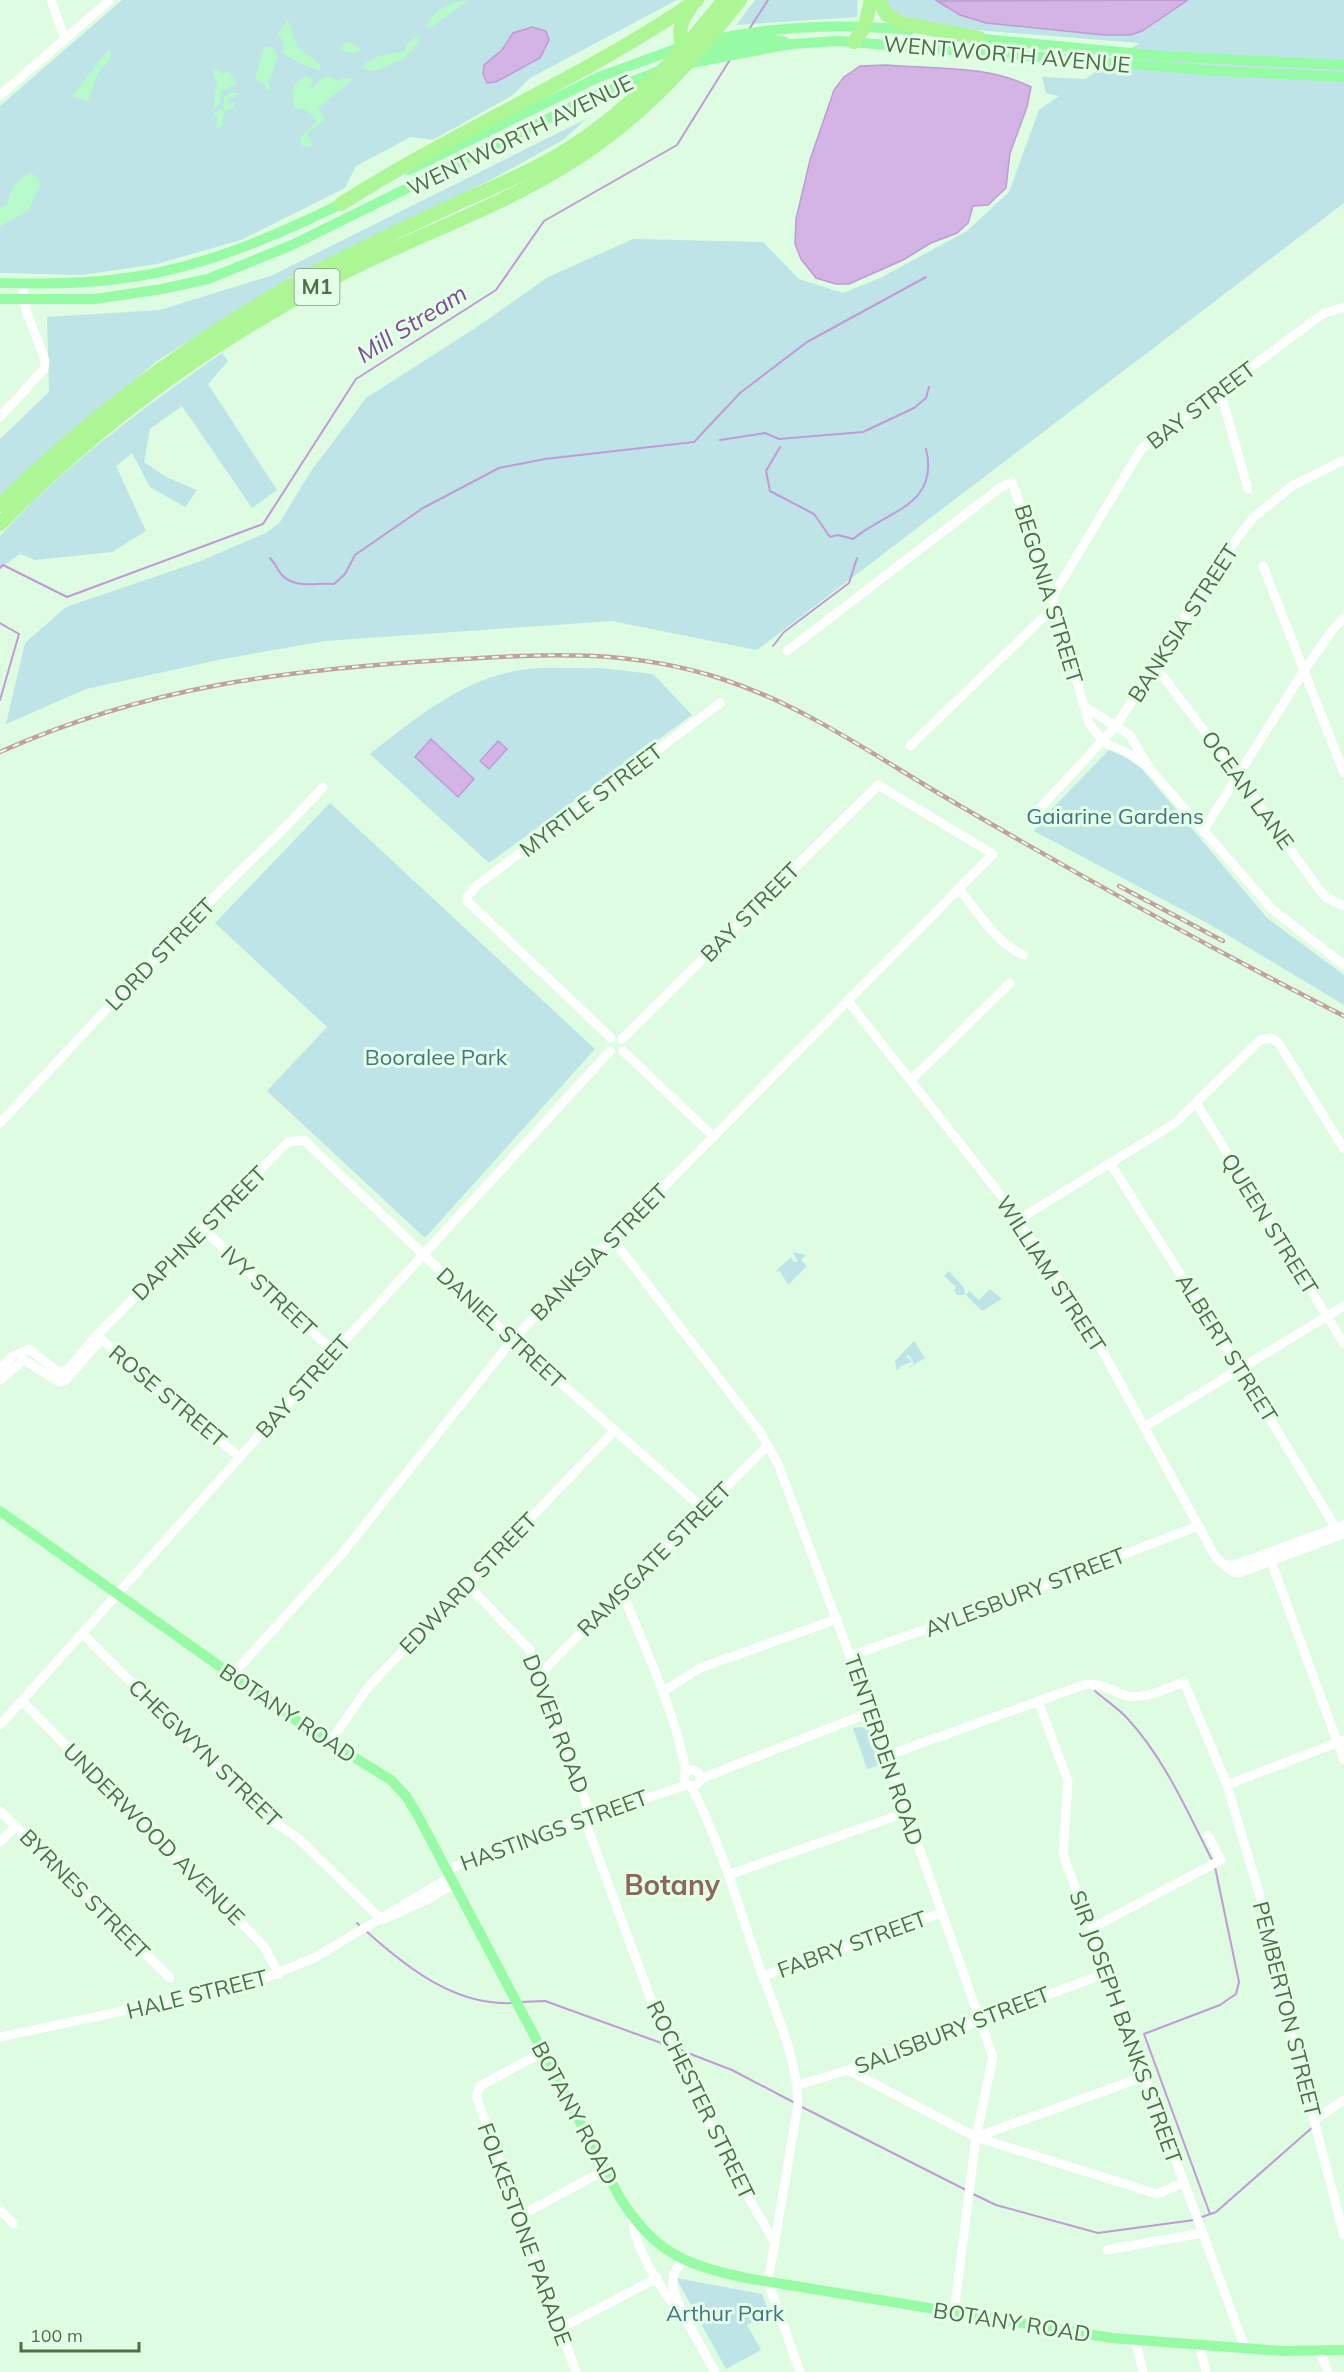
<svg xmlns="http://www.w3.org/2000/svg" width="1344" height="2372" font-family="Mulish,sans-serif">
  <rect width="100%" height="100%" fill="#defce2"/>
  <g fill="#bee4e8">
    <path d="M122,0H677L530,78L513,95L433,140L411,137L356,166L345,188L241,240L157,264L82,275L0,273V106Z"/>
    <path d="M755,0H858L857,17L736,25Z"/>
    <path d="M884,0H1005L973,19L1025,28L1142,31L1188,0H1344V203L757,650L612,621L325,641L223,659L86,689L6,724L25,643L66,607L198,562L266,533L280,522L311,471L366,398L477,327L548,277L633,239L763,242L799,279L843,293L880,278L967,231L1009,192L1039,110L1059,96L1046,93L1042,77L1085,79L1139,43L975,30L897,17L885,7Z"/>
    <path d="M586,119L563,140L498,176L289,278L157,361L0,495V439L49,392L47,317L160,310L273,275Z"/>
    <path d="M222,353L228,361L208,384L277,490L252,508L182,406L150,429L144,462L168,478L197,490L185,507L150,487L132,453L116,466L146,531L112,552L35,560L20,554L0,568V536C62,467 146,406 222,353Z"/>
    <path d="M600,668L653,674L692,715L489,863L370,754C414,719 464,678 521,670C546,666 574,669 600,668Z"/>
    <path d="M1109,750L1118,752L1141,768L1267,918L1344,975V1005L1209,924L1034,831L1046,815Z"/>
    <path d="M330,803L595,1049L425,1238L267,1091L327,1027L215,923Z"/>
    <path d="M793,1252L806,1255L801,1260L807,1266L788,1285L780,1271L775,1272L791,1257L793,1262H798Z"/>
    <path d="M949,1271L964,1288L965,1295H957L954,1291L956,1287L944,1276Z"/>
    <path d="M990,1289L1002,1299L982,1311L966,1295L969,1291L979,1300Z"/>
    <path d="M914,1341L925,1358L907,1369L914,1363L908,1354L907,1357L912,1362L901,1366L897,1371L895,1361Z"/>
    <path d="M862,1727L868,1730L879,1765L867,1769L853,1728Z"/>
    <path d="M676,2278L762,2294L770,2314L747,2325L761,2350L726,2369Z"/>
  </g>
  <g fill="#b8fbcb">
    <path d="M469,0L430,28L427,27C430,11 455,0 469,0Z"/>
    <path d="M288,20L297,47L321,65L319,71C309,66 290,60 283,52L284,44L278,33Z"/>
    <path d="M419,36L420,41L404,59L374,71L363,68V65L376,57L404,51L409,42Z"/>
    <path d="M349,42L361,50L353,53L339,50L343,44Z"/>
    <path d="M272,47L278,56L268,83L271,89L268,92L265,85L255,78L264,48Z"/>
    <path d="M110,48L111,59L98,73L88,101L72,96Z"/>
    <path d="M217,69L223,74L229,72L237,84L221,91L220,102L213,110L217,83L213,72Z"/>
    <path d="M306,76L313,79L310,86L312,89L322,78L330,76L336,81L345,78L354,79L318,108L325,120L307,133L312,145L308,148L301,145L300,138L316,122L315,117L304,109L295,108C291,93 291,83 306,76Z"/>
    <path d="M233,92L241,94L228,99L227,103H234V106L225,112L222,119L224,125L216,128L218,118L213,113L224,109V96Z"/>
    <path d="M30,173L37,177L40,185L28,211L0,226V208L8,204C9,190 17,179 30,173Z"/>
  </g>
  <g fill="#d3b4e4" stroke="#c19ad6" stroke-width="1.5">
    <path d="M1188,0L1142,31L1131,35H1104L986,23L960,15L937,1Z"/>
    <path d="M532,27L546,31L549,40L540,58L496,82L487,83L483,74L484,65L502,50L513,33Z"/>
    <path d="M886,65C933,69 988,65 1031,87L1027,107L1010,153L1006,188L988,205L973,206L968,223L957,233L931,243L903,260L849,284H836L816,278L801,259L795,244L796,219L810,160L834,90L844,77L860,66Z"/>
    <path d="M431,739L474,779L458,797L415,757Z"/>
    <path d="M498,741L507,749L489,769L480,761Z"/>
  </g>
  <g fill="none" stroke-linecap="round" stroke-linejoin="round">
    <g stroke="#c19ad6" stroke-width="2">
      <path d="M936,0L947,7"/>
      <path d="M750,28L768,0"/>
      <path d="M720,440L765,433L779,439L863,432L914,408L926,398L929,387"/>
      <path d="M780,447L766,471L770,491L814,514L830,537L838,535L853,539C886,511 940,506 926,449"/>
      <path d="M270,558C275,563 277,569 281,574C295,590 316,582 334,584L345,574L355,555L423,508L499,468L545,459L694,442L740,393L807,342L926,277"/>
      <path d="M0,568L3,565L67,597L263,524L356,379L496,290L544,221L677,145L731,58"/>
      <path d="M0,623L19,634L0,700"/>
      <path d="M773,646L784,632L849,583L857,558"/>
      <path d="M1095,1691C1105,1700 1118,1708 1127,1718C1165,1759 1188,1813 1213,1862"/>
      <path d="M357,1923L361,1927"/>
      <path d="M366,1931C406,1967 455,2006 512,2003"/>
      <path d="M521,2002L545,2001L664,2044"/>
      <path d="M675,2048L732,2070L795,2103"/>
      <path d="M800,2106L966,2190"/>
      <path d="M971,2193L996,2205L1098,2233L1194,2220"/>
      <path d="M1210,2214L1144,2034L1220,2005L1236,1994L1239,1982L1215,1867"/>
      <path d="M1199,2218L1216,2212L1314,2126"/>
    </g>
    <g stroke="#fff" stroke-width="9">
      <path d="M51,0L65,39"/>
      <path d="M0,95L110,0"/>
      <path d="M1220,391L1248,489"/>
      <path d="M0,417L44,369L45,360L26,310L22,283"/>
      <path d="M1263,566L1344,773"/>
      <path d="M1052,597L1142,448L1324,313L1344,307"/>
      <path d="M787,651L1001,487L1012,482L1052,597L1089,723L1103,742L1132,755L1150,769"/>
      <path d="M1156,667L1239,777L1320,891L1327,898L1344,906"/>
      <path d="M1085,707L1130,735L1150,769L1272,909L1344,965"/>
      <path d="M910,746L1053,608"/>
      <path d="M1040,808L1116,726L1224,555L1254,517L1292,486L1344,460"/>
      <path d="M1203,831L1303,672L1334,628L1344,618"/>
      <path d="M959,889C978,912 995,942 1023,955"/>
      <path d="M848,1001L1009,1206L1097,1341L1216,1558L1233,1572L1239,1573L1344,1534"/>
      <path d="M611,1038L467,901V897L477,885L720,703"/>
      <path d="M623,1051L714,1137"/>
      <path d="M912,1079L1010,983"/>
      <path d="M1197,1104L1344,1344"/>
      <path d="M0,1123C78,1040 155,955 236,875C266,846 295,818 323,787"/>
      <path d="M1110,1163L1240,1369L1340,1535"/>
      <path d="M1018,1220L1175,1123L1260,1040L1271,1038L1278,1042L1344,1149"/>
      <path d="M203,1229L334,1352"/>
      <path d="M612,1238L760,1432L778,1464L871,1712L993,2057L976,2137L954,2314"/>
      <path d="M97,1335L170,1401L240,1457"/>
      <path d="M0,1369L13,1356L29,1349L56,1370L61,1373L69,1368L97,1335L288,1142L304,1140L520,1347L704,1509"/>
      <path d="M0,1380L24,1360L59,1382L65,1381L98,1343L97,1335"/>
      <path d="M1144,1427L1344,1306"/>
      <path d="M1268,1553L1344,1760"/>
      <path d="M1226,1565L1237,1564L1344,1525"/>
      <path d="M467,1584L530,1650L591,1816"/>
      <path d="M622,1591C645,1650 675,1710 686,1773"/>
      <path d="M82,1633L266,1817L298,1838L382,1920"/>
      <path d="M850,1656L974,1612L1198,1526"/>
      <path d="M540,1674L768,1445"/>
      <path d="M232,1675L341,1555L513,1339L993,854L878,785L622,1039"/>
      <path d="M662,1692L700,1668L837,1619"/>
      <path d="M22,1701L263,1945L279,1974"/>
      <path d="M1038,1701L1068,1781L1063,1854L1245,2348"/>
      <path d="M0,1725L334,1352L610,1051"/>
      <path d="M330,1742L369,1686L614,1431"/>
      <path d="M886,1756L1086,1684C1109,1684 1110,1692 1128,1696C1144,1700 1169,1687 1184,1682L1227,1785L1261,1900L1287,2017L1344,2235"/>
      <circle cx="692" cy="1778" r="8"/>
      <path d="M700,1779L871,1712"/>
      <path d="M1227,1785L1344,1740"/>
      <path d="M691,1786C720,1842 738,1904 758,1963C774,2008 797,2056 798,2104L768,2282L800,2372"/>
      <path d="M0,1811L170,1978"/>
      <path d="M584,1818L664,2035L725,2157L775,2243"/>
      <path d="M0,1842L16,1826"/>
      <path d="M446,1870L591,1816L687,1785"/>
      <path d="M728,1875L905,1813"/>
      <path d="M384,1919L427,1900L453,1884"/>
      <path d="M1090,1929L1221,1860L1208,1835"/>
      <path d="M763,1976L941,1913"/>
      <path d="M0,2037L250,1984L314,1958L450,1877"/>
      <path d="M543,2052L480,2086L476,2096L576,2372"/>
      <path d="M848,2070L976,2137L1157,2194L1183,2183"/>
      <path d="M798,2085L848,2070L1106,1973"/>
      <path d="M1314,2120L1344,2100"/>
      <path d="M976,2137L1143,2077"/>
      <path d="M0,2210L14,2224"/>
      <path d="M518,2217L605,2170"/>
      <path d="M633,2220C633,2244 663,2295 681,2312"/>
      <path d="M1107,2250L1202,2233"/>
      <path d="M682,2261L673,2275V2288L683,2314L715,2372"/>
      <path d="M561,2328L657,2278"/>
      <path d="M1135,2339L1143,2372"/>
      <path d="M1199,2344L1206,2372"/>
      <path d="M1320,2351L1328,2372"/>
    </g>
    <g stroke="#96fba4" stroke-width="10">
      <path d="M973,38L1162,56L1344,65"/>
      <path d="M705,41C773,26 841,23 910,30"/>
      <path d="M695,52L770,39L785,42"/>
      <path d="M686,64L791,44L838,41L1217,71L1344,77"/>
      <path d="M409,170L599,77L687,45"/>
      <path d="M0,283C36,284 73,284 110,280C193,272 272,238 347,201"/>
      <path d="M0,299H95L162,289L208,279L292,245L592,97L662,70"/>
      <path d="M0,1511L310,1730L391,1780L406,1796L417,1814L619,2196C653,2252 685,2265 746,2278L1112,2338L1283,2351L1344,2350"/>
    </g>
    <g stroke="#acf695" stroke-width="14">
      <path d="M879,0L886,14L900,23L979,38"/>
      <path d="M854,42L865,26L871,0"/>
      <path d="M682,46C678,30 681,20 691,7"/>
      <path d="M341,204C456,130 584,78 697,0"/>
      <path d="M0,505C85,421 184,347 288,287C344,256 404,228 462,201C498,185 535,170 568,149C630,110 678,57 724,0"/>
      <path d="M0,524C94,428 205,346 324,283C406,238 498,210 576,159C642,117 692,61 740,0"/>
    </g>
    <g stroke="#c3a09f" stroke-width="4.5">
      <g id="rail">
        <path d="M0,752C148,686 286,670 445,660C544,654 629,648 725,680C810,708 885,763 962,807C1087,880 1214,950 1344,1016"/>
        <path d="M1119,886L1223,941"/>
      </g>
    </g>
    <use href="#rail" stroke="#e4ffe7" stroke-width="2" stroke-dasharray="7" stroke-linecap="butt"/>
  </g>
  <g text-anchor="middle" stroke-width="6" stroke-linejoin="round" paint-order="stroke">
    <rect fill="#e4ffe7" stroke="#7a9c77" stroke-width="1.5" x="294.5" y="269" width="45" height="36" rx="4.5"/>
    <g font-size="21" font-weight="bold" fill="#4d7147">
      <text x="317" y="294">M1</text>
    </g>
    <g font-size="22" fill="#4d7147" stroke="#e4ffe7">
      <text transform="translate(1007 54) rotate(5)" y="8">WENTWORTH AVENUE</text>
      <text transform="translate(520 135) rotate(-26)" y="8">WENTWORTH AVENUE</text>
      <text transform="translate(1201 405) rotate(-37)" y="8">BAY STREET</text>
      <text transform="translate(1049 594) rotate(73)" y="8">BEGONIA STREET</text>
      <text transform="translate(1183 623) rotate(-57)" y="8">BANKSIA STREET</text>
      <text transform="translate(1248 790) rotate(54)" y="8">OCEAN LANE</text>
      <text transform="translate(591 800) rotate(-37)" y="8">MYRTLE STREET</text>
      <text transform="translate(750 912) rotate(-45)" y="8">BAY STREET</text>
      <text transform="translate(160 954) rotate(-46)" y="8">LORD STREET</text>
      <text transform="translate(1270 1224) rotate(58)" y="8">QUEEN STREET</text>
      <text transform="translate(199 1233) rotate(-45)" y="8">DAPHNE STREET</text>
      <text transform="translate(599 1252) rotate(-45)" y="8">BANKSIA STREET</text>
      <text transform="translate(1051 1274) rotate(57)" y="8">WILLIAM STREET</text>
      <text transform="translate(269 1291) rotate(43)" y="8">IVY STREET</text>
      <text transform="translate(501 1328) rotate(43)" y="8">DANIEL STREET</text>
      <text transform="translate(1227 1348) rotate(58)" y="8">ALBERT STREET</text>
      <text transform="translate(303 1386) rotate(-48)" y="8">BAY STREET</text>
      <text transform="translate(168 1396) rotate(40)" y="8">ROSE STREET</text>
      <text transform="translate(654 1559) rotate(-45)" y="8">RAMSGATE STREET</text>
      <text transform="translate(468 1583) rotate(-46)" y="8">EDWARD STREET</text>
      <text transform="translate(1025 1592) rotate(-21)" y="8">AYLESBURY STREET</text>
      <text transform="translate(288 1713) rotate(34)" y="8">BOTANY ROAD</text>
      <text transform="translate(556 1724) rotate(69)" y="8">DOVER ROAD</text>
      <text transform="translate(884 1750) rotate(71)" y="8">TENTERDEN ROAD</text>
      <text transform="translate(205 1753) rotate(44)" y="8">CHEGWYN STREET</text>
      <text transform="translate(554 1830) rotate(-20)" y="8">HASTINGS STREET</text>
      <text transform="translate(154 1834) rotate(45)" y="8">UNDERWOOD AVENUE</text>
      <text transform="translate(85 1894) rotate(45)" y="8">BYRNES STREET</text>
      <text transform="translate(852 1944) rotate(-20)" y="8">FABRY STREET</text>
      <text transform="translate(197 1994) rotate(-14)" y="8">HALE STREET</text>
      <text transform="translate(1287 2009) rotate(76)" y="8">PEMBERTON STREET</text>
      <text transform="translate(1126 2027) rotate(70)" y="8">SIR JOSEPH BANKS STREET</text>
      <text transform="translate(952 2030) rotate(-21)" y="8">SALISBURY STREET</text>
      <text transform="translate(701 2100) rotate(64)" y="8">ROCHESTER STREET</text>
      <text transform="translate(575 2113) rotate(62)" y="8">BOTANY ROAD</text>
      <text transform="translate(525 2234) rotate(70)" y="8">FOLKESTONE PARADE</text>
      <text transform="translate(1012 2322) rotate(9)" y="8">BOTANY ROAD</text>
    </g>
    <g font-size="22" fill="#457582" stroke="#e4ffe7">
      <text x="1115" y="824">Gaiarine Gardens</text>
      <text x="436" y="1065">Booralee Park</text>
      <text x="725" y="2321">Arthur Park</text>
    </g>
    <g font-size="24" font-style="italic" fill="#7f4a99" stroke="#e4ffe7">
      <text transform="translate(412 324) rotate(-32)" y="8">Mill Stream</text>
    </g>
    <g font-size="28" font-weight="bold" fill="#8d665e" stroke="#e4ffe7">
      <text x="672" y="1895">Botany</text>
    </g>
  </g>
  <path d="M21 2342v9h118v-9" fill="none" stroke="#4d7147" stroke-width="3"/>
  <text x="30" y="2342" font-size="18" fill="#4d7147" stroke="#e4ffe7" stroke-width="4.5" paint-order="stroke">100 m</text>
</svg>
